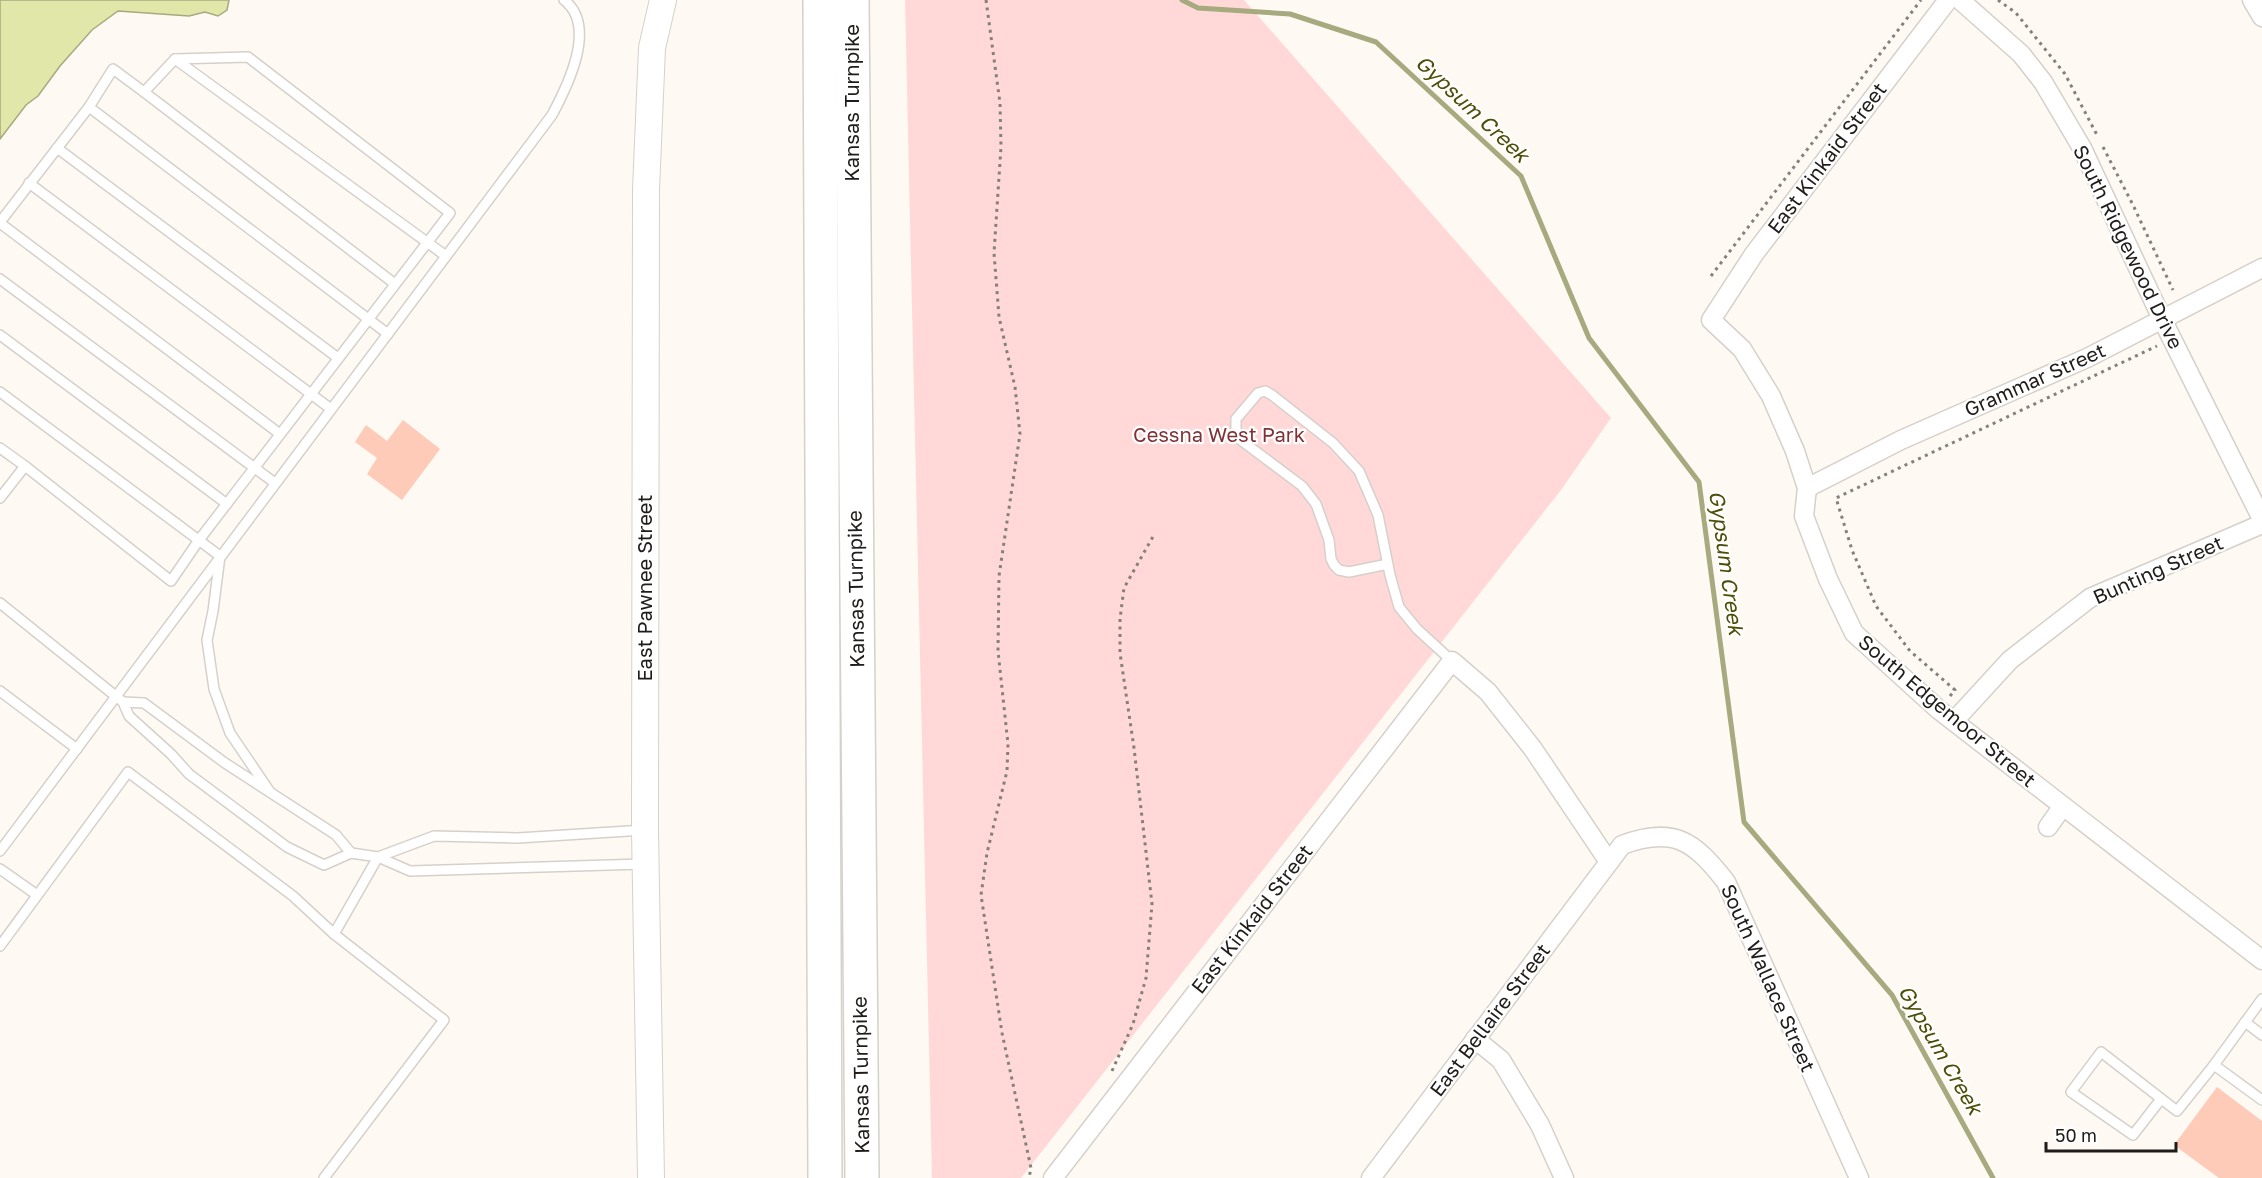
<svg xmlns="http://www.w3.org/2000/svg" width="2262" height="1178" font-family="'Golos Text',sans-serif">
  <rect width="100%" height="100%" fill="#fff9f4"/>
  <path fill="#ffd8d7" d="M905,0H1244L1611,418L1561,490L1021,1178H932Z"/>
  <path fill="#e1e6a9" stroke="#a7a97e" stroke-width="1.5" d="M0,0H229L227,10L218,16L205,12L189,16L118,11L92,30L60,66L38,96L26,105L0,139Z"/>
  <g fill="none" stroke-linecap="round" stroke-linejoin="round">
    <path stroke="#a7a97e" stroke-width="5" d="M1182,0L1198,8L1290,14L1376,42L1521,176L1589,338L1699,482L1744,822L1892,995L1993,1178"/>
  </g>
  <g fill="#fdcbb7">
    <path d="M403,420L440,449L402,500L367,474L377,458L355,442L366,425L387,441Z"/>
    <path d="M2217,1087L2262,1121V1178H2219L2174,1145Z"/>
  </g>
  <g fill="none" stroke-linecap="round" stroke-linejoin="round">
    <g stroke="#d6d0ca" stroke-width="12">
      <g id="lane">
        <path d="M175,59L446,256"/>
        <path d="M144,92L395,284"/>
        <path d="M89,107L388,334"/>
        <path d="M57,148L338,358"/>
        <path d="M29,183L331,409"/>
        <path d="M0,222L89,107L113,69L144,92L175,59L248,57L450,213L199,540L171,581L25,466L0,498"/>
        <path d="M0,223L280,434"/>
        <path d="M0,279L275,483"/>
        <path d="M0,335L227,504"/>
        <path d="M0,392L220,556L213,611L207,640L214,689L230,733L270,792"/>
        <path d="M0,448L25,466"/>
        <path d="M1388,564L1349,572L1339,570L1334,565L1331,559L1329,540L1316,504L1302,486L1238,438L1236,431V419L1258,393L1265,391L1272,395L1333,443L1359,471L1378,515L1390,575L1399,607L1417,629L1452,661"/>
        <path d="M0,603L123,702L129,716L171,754L189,774L287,847L324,865L351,853L378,857L410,871L643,864"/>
        <path d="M0,691L77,749"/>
        <path d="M123,702L144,703L225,763L336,835L351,853"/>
        <path d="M0,851L552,115C567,87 598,26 564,0"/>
        <path d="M0,869L37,895"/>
        <path d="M0,946L128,772L293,896L334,934L378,857L434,836L518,838L644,830"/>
        <path d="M2262,999L2214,1065L2262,1100"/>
        <path d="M2245,1022L2262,1035"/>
        <path d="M2161,1099L2133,1135L2071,1092L2101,1052L2177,1111L2214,1065"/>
        <path d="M324,1178L444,1020L334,934"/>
      </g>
    </g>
    <g stroke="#d6d0ca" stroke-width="21">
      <g id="street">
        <path d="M1948,0L1754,254L1711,320L1742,349L1771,396L1795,451L1807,488L1804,516L1828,579L1854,633L1939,710L2262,960"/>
        <path d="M1960,0L2021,54L2043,82L2082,148L2162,319L2262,519"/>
        <path d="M2252,0L2262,17"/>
        <path d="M1807,488L1901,440L2087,358L2262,268"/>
        <path d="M1954,721L2010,660L2090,598L2262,524"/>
        <path d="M2048,827L2063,806"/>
        <path d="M1475,1039L1501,1060L1540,1125L1564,1178"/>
        <path d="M1053,1178L1452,661L1488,692L1533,749L1609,862"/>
        <path d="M1371,1178L1622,845C1674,826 1694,841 1726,882L1859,1178"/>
      </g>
    </g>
    <g stroke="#d6d0ca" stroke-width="28">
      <path id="secondary" d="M651,1178L645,830L646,190L652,48L663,0"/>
    </g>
    <g stroke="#d6d0ca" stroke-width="36">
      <g id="highway">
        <path d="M820,0L825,1178"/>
        <path d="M852,0L862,1178"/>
      </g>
    </g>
    <g stroke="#84807c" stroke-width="3" stroke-dasharray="3 4.5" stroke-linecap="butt">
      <path d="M986,0L1000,103L1001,147L994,253L999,317L1015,387L1020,434L999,576L998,651L1008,744L1007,771L987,853L981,895L1002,1033L1031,1168L1029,1178"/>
      <path d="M1998,0L2016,13L2065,74L2097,135"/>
      <path d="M2103,147L2133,205L2173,290"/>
      <path d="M1711,276L1921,0"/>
      <path d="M1950,696L1955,690L1910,651L1876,606L1852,550L1836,498L2157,346"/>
      <path d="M1112,1071L1133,1024L1146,978L1152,904L1134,748L1120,653V619L1124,588L1155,533"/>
    </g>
    <use href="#lane" stroke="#fff" stroke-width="9"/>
    <use href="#street" stroke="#fff" stroke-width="18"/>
    <use href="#secondary" stroke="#fff" stroke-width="26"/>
    <use href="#highway" stroke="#fff" stroke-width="33"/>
  </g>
  <g text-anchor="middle" stroke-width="4.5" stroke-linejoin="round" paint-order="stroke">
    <g font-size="20" fill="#1f1c1a" stroke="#fff">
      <text transform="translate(852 103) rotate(-90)" y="7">Kansas Turnpike</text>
      <text transform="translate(1827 158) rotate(-53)" y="7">East Kinkaid Street</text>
      <text transform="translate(2128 247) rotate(64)" y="7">South Ridgewood Drive</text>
      <text transform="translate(2035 380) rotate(-24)" y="7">Grammar Street</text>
      <text transform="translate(2158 570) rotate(-24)" y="7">Bunting Street</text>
      <text transform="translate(645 588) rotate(-90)" y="7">East Pawnee Street</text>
      <text transform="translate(856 589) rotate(-91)" y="7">Kansas Turnpike</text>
      <text transform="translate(1947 711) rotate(40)" y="7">South Edgemoor Street</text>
      <text transform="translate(1252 919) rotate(-52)" y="7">East Kinkaid Street</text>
      <text transform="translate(1768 978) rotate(66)" y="7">South Wallace Street</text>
      <text transform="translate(1490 1020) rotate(-53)" y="7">East Bellaire Street</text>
      <text transform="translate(861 1075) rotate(-91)" y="7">Kansas Turnpike</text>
    </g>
    <g font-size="20" fill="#813236" stroke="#fff">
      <text x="1219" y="442">Cessna West Park</text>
    </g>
    <g font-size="21" font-style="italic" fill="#4d4f07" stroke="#fff">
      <text transform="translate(1472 109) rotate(43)" y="7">Gypsum Creek</text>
      <text transform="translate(1726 563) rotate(82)" y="7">Gypsum Creek</text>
      <text transform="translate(1940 1050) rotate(60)" y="7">Gypsum Creek</text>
    </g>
  </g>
  <path d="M2046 1142v9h130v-9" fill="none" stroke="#1f1c1a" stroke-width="3"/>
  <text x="2055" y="1142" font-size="18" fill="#1f1c1a" stroke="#ffffff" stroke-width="4.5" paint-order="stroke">50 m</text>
</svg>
